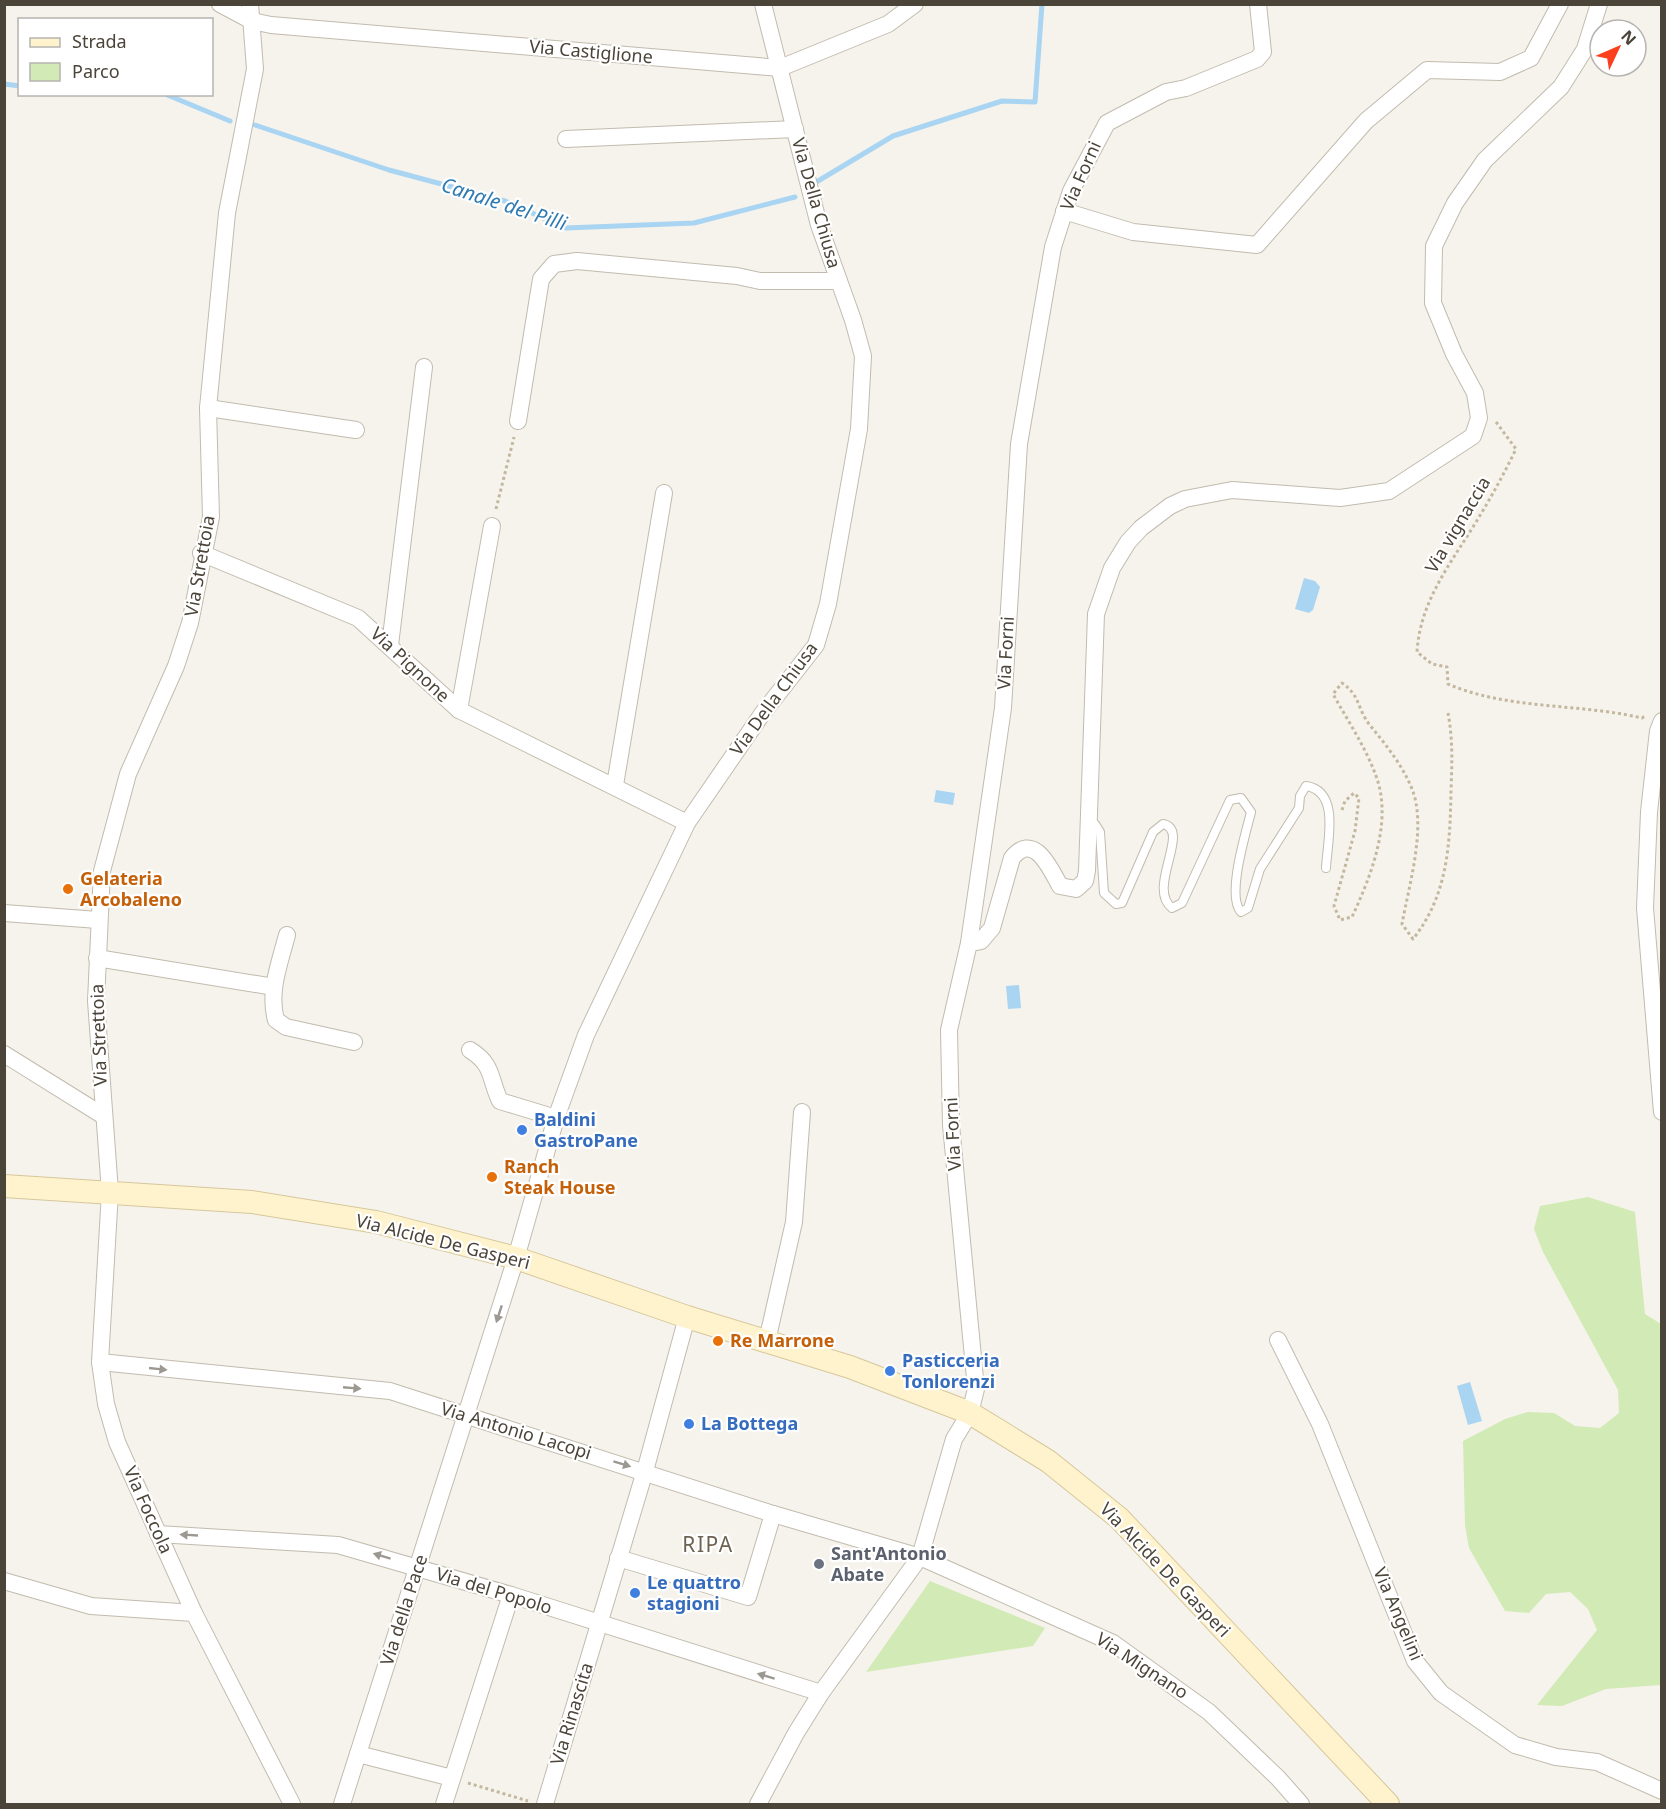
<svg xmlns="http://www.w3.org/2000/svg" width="1666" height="1809" font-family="'Noto Sans',sans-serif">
  <rect width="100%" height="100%" fill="#f6f3ec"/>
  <g fill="#d2eab5">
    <path d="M1588,1197L1635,1212L1645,1314L1661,1324V1685L1606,1689L1562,1706L1537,1705L1597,1630L1588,1609L1570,1592L1546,1594L1529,1613L1505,1611L1469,1548L1465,1525L1463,1441L1505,1419L1528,1412L1554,1413L1575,1426L1600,1428L1619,1413L1618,1390L1543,1252L1534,1229L1540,1206Z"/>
    <path d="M930,1581L1045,1628L1033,1646L866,1672Z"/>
  </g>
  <g fill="#a9d4f2">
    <path d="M1304,578L1315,581L1320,587L1313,610L1309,613L1295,609Z"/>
    <path d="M936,790L955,793L953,805L934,802Z"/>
    <path d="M1019,985L1021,1008L1008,1009L1006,986Z"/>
    <path d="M1470,1382L1482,1421L1468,1425L1457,1386Z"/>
  </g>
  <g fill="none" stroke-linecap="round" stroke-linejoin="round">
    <g stroke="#a9d4f2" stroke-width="5">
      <path d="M4,84L20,86"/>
      <path d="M165,94L230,121"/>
      <path d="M255,125L389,170L505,201L566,228L694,223L795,197"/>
      <path d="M813,184L893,136L1002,101L1035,102L1042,4"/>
    </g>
    <g stroke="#c2bbae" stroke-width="10">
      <path id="service" d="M1088,824H1095L1100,832L1104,893L1116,904L1122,903L1153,832L1163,824C1192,830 1146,888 1172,908L1182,903L1230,800L1241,798L1251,812C1246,833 1226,896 1241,912L1248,908L1260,869L1299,808L1300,796L1306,786C1341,791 1327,843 1326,868"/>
    </g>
    <g stroke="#c2bbae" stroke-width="18">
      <g id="minor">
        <path d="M220,4L252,21L271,25L780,68L888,24L915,4"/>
        <path d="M250,4L255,69L227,213L208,408L211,517L190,623L176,666L128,774L102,871L96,1001L110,1192L100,1362L106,1404L117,1442L194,1613L292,1804"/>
        <path d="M566,139L795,129"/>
        <path d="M1064,211L1133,232L1257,245L1366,121L1427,70L1500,72L1531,58L1560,4"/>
        <path d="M208,408L356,430"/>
        <path d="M518,421L541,279L554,264L577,261L737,276L760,281H839"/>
        <path d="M201,553L358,618L459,710L687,823"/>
        <path d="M390,645L424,367"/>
        <path d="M459,710L492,526"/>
        <path d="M1662,721L1658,731L1649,812L1645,908L1662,1112"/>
        <path d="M615,785L664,493"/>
        <path d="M4,913L98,920"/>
        <path d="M287,935C280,962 268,992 276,1020L286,1027L354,1042"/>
        <path d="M969,943L981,941L992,928L1012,858C1034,831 1050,868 1060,886L1076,889L1085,881L1087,871L1096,614L1112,568L1128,542L1141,528L1170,506L1185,499L1232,490L1340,498L1389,491L1473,436L1479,418L1475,393L1454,354L1433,303L1434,246L1455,203L1485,160L1561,87L1585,49L1599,4"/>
        <path d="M97,958L274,987"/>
        <path d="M470,1050C494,1065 489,1078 500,1101L556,1118"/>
        <path d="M4,1054L102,1115"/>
        <path d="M1278,1340L1320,1424L1415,1661L1441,1693L1515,1745L1556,1757L1597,1762L1662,1791"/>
        <path d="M767,1341L794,1222L802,1112"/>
        <path d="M100,1362L390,1391L773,1514L920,1557L1113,1643L1209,1712L1278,1778L1301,1804"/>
        <path d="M158,1534L338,1545L511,1595L821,1693"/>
        <path d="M618,1558L748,1597L773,1514"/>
        <path d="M4,1581L91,1606L194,1613"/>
        <path d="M358,1754L452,1778"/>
        <path d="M342,1804L516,1258L556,1118L586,1035L687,823L762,714L816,645L828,604L859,429L863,356L853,320L819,225L763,4"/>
        <path d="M444,1804L511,1595"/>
        <path d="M545,1804L645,1471L687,1317"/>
        <path d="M758,1804L796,1733L821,1693L920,1557L954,1439L970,1413L976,1389L951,1125L949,1030L969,943L1003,708L1019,444L1053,247L1071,191L1107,123L1166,92L1186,88L1257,59L1263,52L1258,4"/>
      </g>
    </g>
    <g stroke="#d6c79b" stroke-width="24">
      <path id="secondary" d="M4,1186L252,1202L376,1222L516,1258L687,1317L850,1367L970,1413L1048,1461L1119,1518L1388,1804"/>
    </g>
    <g stroke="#c4b79f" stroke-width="3" stroke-dasharray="3 3" stroke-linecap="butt">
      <path d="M1496,422L1516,449C1503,476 1489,501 1473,527C1448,567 1420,603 1417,652L1432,664L1447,667L1448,684C1508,710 1578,703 1642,718L1645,716"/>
      <path d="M496,509L514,437"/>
      <path d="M1342,810L1345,801L1354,793L1359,798L1355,831L1334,906L1340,920L1352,917C1371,876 1393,821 1376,776C1366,748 1348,721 1333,694L1342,683C1360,695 1357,708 1369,724C1385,744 1402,764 1412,789C1427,826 1409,885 1402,924L1413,939C1448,895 1450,844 1451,791C1452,764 1453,740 1448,713"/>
      <path d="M468,1783L528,1801"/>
    </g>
    <use href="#service" stroke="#fff" stroke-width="8"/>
    <use href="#minor" stroke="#fff" stroke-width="16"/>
    <use href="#secondary" stroke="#fff3cd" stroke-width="22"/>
  </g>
  <defs><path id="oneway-solid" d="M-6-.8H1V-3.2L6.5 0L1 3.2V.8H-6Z" transform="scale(1.5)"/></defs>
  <g fill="#9c9892">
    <use href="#oneway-solid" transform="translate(499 1314) rotate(108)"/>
    <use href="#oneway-solid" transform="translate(158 1369) rotate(6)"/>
    <use href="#oneway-solid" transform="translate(352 1388) rotate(5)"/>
    <use href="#oneway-solid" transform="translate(622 1464) rotate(17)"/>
    <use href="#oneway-solid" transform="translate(189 1535) rotate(-177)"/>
    <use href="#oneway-solid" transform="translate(382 1556) rotate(-163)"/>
    <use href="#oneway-solid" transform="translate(766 1676) rotate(-163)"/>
  </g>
  <g fill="#e8710a" stroke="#fff" stroke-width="2">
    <circle cx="68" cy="889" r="6"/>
    <circle cx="492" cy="1177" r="6"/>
    <circle cx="718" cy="1341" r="6"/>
  </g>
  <g fill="#3f7fe0" stroke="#fff" stroke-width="2">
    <circle cx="522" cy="1130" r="6"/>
    <circle cx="890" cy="1371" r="6"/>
    <circle cx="689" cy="1424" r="6"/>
    <circle cx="635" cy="1593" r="6"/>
  </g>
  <circle fill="#6b7280" stroke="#fff" stroke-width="2" cx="819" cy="1564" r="6"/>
  <g text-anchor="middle" stroke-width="4.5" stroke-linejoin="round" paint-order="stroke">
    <g font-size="18" fill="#4b4439" stroke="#fff">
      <text transform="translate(591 52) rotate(5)" y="6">Via Castiglione</text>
      <text transform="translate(1081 176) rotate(-66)" y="6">Via Forni</text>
      <text transform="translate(816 203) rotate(74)" y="6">Via Della Chiusa</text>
      <text transform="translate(1458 525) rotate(-59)" y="6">Via vignaccia</text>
      <text transform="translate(200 566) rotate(-80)" y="6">Via Strettoia</text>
      <text transform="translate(1006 653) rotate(-87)" y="6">Via Forni</text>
      <text transform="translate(410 665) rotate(43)" y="6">Via Pignone</text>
      <text transform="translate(774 699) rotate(-54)" y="6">Via Della Chiusa</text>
      <text transform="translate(99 1035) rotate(-92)" y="6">Via Strettoia</text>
      <text transform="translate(953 1134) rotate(-93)" y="6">Via Forni</text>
      <text transform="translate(443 1242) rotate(14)" y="6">Via Alcide De Gasperi</text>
      <text transform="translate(516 1431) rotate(17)" y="6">Via Antonio Lacopi</text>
      <text transform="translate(148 1510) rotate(66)" y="6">Via Foccola</text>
      <text transform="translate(1165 1570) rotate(46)" y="6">Via Alcide De Gasperi</text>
      <text transform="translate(494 1591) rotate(17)" y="6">Via del Popolo</text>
      <text transform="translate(404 1610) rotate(-72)" y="6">Via della Pace</text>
      <text transform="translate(1398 1614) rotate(67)" y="6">Via Angelini</text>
      <text transform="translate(1142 1666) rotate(33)" y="6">Via Mignano</text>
      <text transform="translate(572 1714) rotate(-73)" y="6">Via Rinascita</text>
    </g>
    <g font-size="18" font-weight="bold" fill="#c56008" stroke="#fff" text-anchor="start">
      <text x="80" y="885">Gelateria<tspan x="80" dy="21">Arcobaleno</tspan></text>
      <text x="504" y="1173">Ranch<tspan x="504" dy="21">Steak House</tspan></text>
      <text x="730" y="1347">Re Marrone</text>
    </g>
    <g font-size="18" font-weight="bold" fill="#366cbe" stroke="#fff" text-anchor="start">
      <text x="534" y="1126">Baldini<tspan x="534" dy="21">GastroPane</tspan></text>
      <text x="902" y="1367">Pasticceria<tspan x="902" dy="21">Tonlorenzi</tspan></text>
      <text x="701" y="1430">La Bottega</text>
      <text x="647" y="1589">Le quattro<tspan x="647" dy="21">stagioni</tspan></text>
    </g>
    <g font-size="18" font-weight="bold" fill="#5b616d" stroke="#fff" text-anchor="start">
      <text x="831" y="1560">Sant'Antonio<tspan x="831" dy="21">Abate</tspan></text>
    </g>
    <g font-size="20" font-style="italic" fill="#2e7ab2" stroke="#fff">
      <text transform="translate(504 204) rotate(18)" y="7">Canale del Pilli</text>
    </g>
    <g font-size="21" letter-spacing="1.5" fill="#6e6250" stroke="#fff">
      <text x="708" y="1552">RIPA</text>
    </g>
  </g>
  <rect width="1666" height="1809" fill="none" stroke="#4b4439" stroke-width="12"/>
  <rect x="18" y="18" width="195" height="78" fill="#ffffff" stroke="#b7b4b0" stroke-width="1.5"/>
  <rect x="30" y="38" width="30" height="9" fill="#fff3cd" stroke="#b7b4b0" stroke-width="1.5"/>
  <text x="72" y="48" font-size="18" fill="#4b4439">Strada</text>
  <rect x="30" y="63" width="30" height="18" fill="#d2eab5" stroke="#b7b4b0" stroke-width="1.5"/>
  <text x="72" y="78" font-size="18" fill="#4b4439">Parco</text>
  <g transform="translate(1618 48) rotate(46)"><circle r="28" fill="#ffffff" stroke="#b7b4b0" stroke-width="1.5"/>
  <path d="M0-4.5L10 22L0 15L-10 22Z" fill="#fc3f1d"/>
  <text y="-9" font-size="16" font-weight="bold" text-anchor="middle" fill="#4b4439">N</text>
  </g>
</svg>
